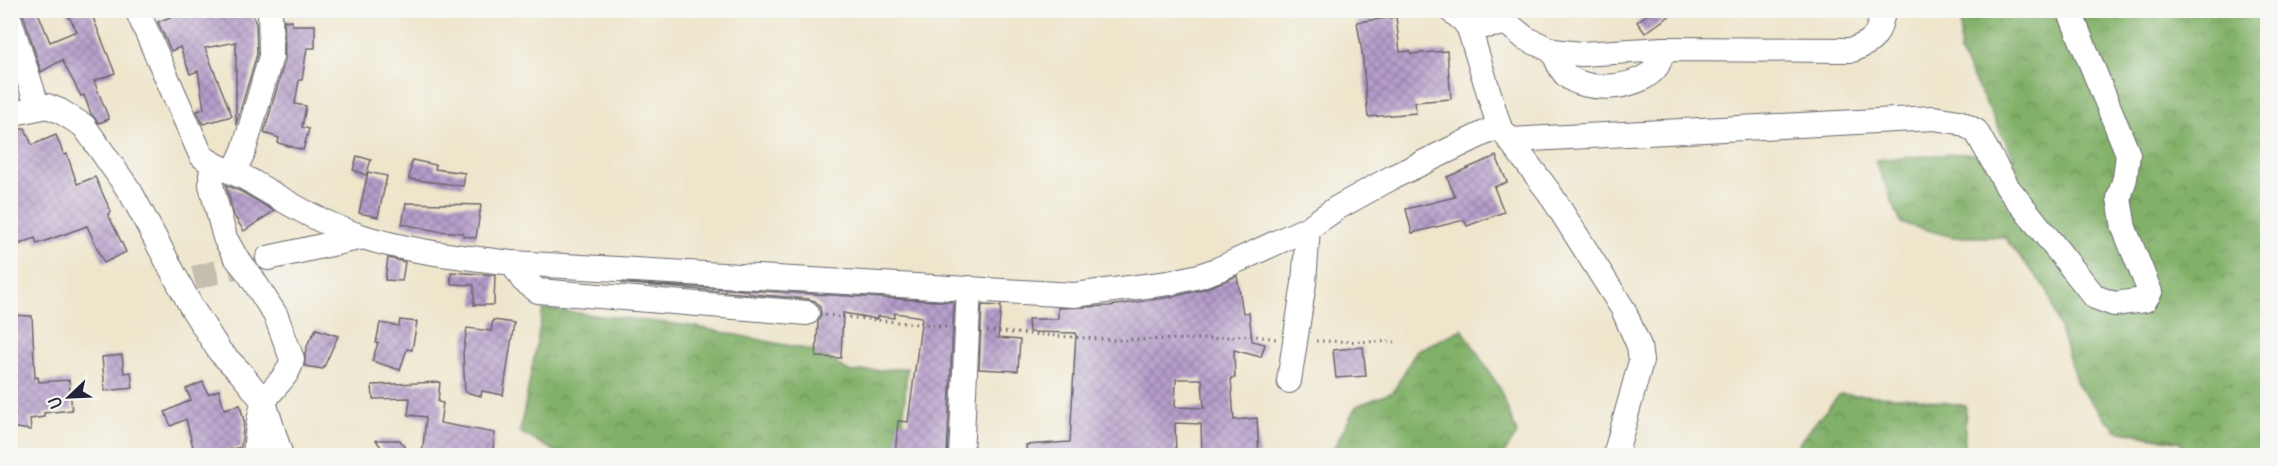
<svg xmlns="http://www.w3.org/2000/svg" width="2278" height="466" font-family="Delius,sans-serif">
  <defs>
    <pattern id="forest-crowns" width="20" height="18" patternUnits="userSpaceOnUse" patternTransform="scale(1.5)"><rect width="20" height="18" fill="#81b068"/><path d="M2 6a3 3 0 1 1 6 0M12 15a3 3 0 1 1 6 0" fill="none" stroke="#698f57"/></pattern>
    <pattern id="building-cross-hatch" width="8" height="8" patternUnits="userSpaceOnUse" patternTransform="scale(1.5)"><rect width="8" height="8" fill="#b59dca"/><path d="M0 0l8 8M0 8l8-8" fill="none" stroke="#9380a5"/></pattern>
  </defs>
  <rect width="100%" height="100%" fill="#f6f6f2"/>
  <filter id="ink" filterUnits="userSpaceOnUse"><feTurbulence type="fractalNoise" baseFrequency=".0167" numOctaves="2"/><feDisplacementMap in="SourceGraphic" scale="12" xChannelSelector="R" yChannelSelector="G"/><feConvolveMatrix kernelMatrix="1 2 1 2 8 2 1 2 1" color-interpolation-filters="sRGB"/></filter>
  <filter id="wash" filterUnits="userSpaceOnUse"><feTurbulence type="fractalNoise" baseFrequency=".008" numOctaves="4" result="noise"/><feDisplacementMap in="SourceGraphic" scale="24" xChannelSelector="R" yChannelSelector="G"/><feGaussianBlur stdDeviation="1.35" result="paint"/><feColorMatrix in="noise" values="0 0 0 0 0 0 0 0 0 0 0 0 0 0 0 0 0 1.4 0 .05"/><feComposite in="paint" operator="in"/></filter>
  <g filter="url(#wash)">
    <rect width="100%" height="100%" fill="#eee5cb"/>
    <g fill="url(#forest-crowns)" stroke="#526952" stroke-width="1.5">
      <path d="M1961,11H2267V455H2185L2181,442L2116,430L2078,387L2048,291L2004,237H1953L1901,223L1875,160L1965,153L2014,158L1960,53Z"/>
      <path d="M543,309L692,326L815,351L850,372L907,368L901,455H562L520,432Z"/>
      <path d="M1462,329L1499,387L1517,434L1503,455H1330L1356,406L1393,392L1416,351Z"/>
      <path d="M1840,394L1916,398L1966,406L1964,455H1792L1804,436Z"/>
    </g>
    <g id="blocks">
      <g fill="url(#building-cross-hatch)" fill-rule="evenodd">
        <path d="M20,10H37L50,42L77,31L65,10H90L115,73L94,81L109,119L99,123L91,114L84,95L81,96L62,60L41,72L24,17Z"/>
        <path d="M187,10H251L256,24L257,54L236,125V42L205,48L232,116L203,124L197,111L204,109L198,71L190,74L180,47L171,51L158,22Z"/>
        <path d="M1653,10H1678L1645,33L1637,22Z"/>
        <path d="M1396,17L1400,52L1410,51L1411,54L1447,51L1451,99L1415,102L1416,113L1368,117L1362,52L1357,22Z"/>
        <path d="M284,20L292,21V25H315V48H307L302,80H299L295,104L306,106L302,127L309,129L303,150L278,143L279,138L264,133L285,60Z"/>
        <path d="M25,128L32,145L56,135L64,155L67,154L77,184L95,177L111,212L108,214L126,252L104,263L87,226L37,244L35,238L10,248V133Z"/>
        <path d="M357,156L371,160L366,175L353,170Z"/>
        <path d="M1496,156L1507,182L1494,187L1504,212L1467,226L1464,220L1412,233L1406,209L1455,197L1447,177Z"/>
        <path d="M412,160L436,165L435,169L465,173L463,186L409,179Z"/>
        <path d="M368,172L387,176L378,217L359,213Z"/>
        <path d="M226,185L242,192L274,211L244,231L234,216Z"/>
        <path d="M406,203L481,205L476,238L463,236V233L437,231L402,224Z"/>
        <path d="M388,258L405,262L402,281L385,280Z"/>
        <path d="M451,272L495,275L494,305H474V285L451,284Z"/>
        <path d="M1237,276L1243,313L1249,312L1252,341L1265,344L1261,357L1234,350L1235,378H1231L1234,420L1257,418L1259,456H1202L1201,424L1175,423L1176,456H1027L1026,445L1070,442L1076,333L1029,332L1028,319H1058V308L1109,306L1172,297L1204,289ZM1176,379H1202L1204,408L1175,407Z"/>
        <path d="M621,283L954,302L947,456H895L898,421L908,422L922,317L895,313L894,318L877,316V319L843,313L841,358L816,357L818,322L821,314L820,306L815,301L808,299Z"/>
        <path d="M982,305L1001,306L998,338L1020,340L1018,371L979,369Z"/>
        <path d="M10,315L32,316L35,378L38,377L39,382L69,380L72,410L44,413V417L30,419L31,430L10,427Z"/>
        <path d="M400,320L417,322L412,350L407,349L400,370L372,361L378,343H376L380,323L399,326Z"/>
        <path d="M493,320L514,323L503,395L482,391L481,396L465,392L463,353L467,328L491,331Z"/>
        <path d="M316,329L338,336L323,369L305,366V353L309,341Z"/>
        <path d="M1363,347L1366,376L1336,378L1333,350Z"/>
        <path d="M122,355L124,373L131,372L133,388L105,391L102,357Z"/>
        <path d="M203,382L208,394L219,390L224,409L240,405L244,421L241,447L216,453L194,451L186,419L171,426L165,412L191,400L186,389Z"/>
        <path d="M440,382L438,402L443,403L440,423L495,433L492,456L435,453L422,456L426,417L408,415L410,398L373,399L372,385Z"/>
        <path d="M376,440H400L410,456H387Z"/>
      </g>
    </g>
  </g>
  <g filter="url(#ink)">
    <use href="#blocks" fill-opacity="0" stroke="#69666d" stroke-width="1.5"/>
    <g fill="none" stroke-linecap="round" stroke-linejoin="round">
      <path stroke="#c5beae" stroke-width="24" stroke-dasharray="24 12" stroke-linecap="butt" d="M194,278L261,260"/>
      <g stroke="#69666d" stroke-width="26">
        <g id="minor">
          <path d="M137,10L201,155C214,168 233,171 249,180C286,202 322,224 363,237C411,252 463,257 512,263L1074,295L1169,283L1199,276L1219,269L1308,228L1337,208L1391,178L1499,126"/>
          <path d="M1450,10L1463,20L1469,28L1499,126L1549,192L1623,309L1639,346L1641,361L1615,456"/>
          <path d="M10,21L38,108"/>
          <path d="M1469,28L1507,23L1525,38L1553,51L1581,54L1663,49L1852,50C1877,41 1877,35 1884,10"/>
          <path d="M1553,51C1556,58 1560,70 1566,75C1586,94 1642,89 1657,66C1660,62 1661,54 1663,49"/>
          <path d="M10,114L47,106L60,111L84,126L131,193L192,308L220,352L240,372L264,402L281,456"/>
          <path d="M1510,140L1934,118L1959,122L1976,131L2008,188L2095,297L2114,304L2145,300L2150,292L2124,228L2119,198L2125,178L2128,154L2069,10"/>
          <path d="M214,165L211,175V185L225,238L235,256L250,275L276,316L292,359C289,378 271,387 264,403C258,416 256,441 255,456"/>
          <path d="M234,172L244,150L271,56L270,10"/>
          <path d="M268,258L363,237"/>
          <path d="M512,263L523,280L538,291L807,313"/>
          <path d="M1289,381L1304,283L1308,228"/>
          <path d="M961,456L969,288"/>
        </g>
      </g>
      <g stroke="#69666d" stroke-width="3" stroke-dasharray="1.5 4.5" stroke-linecap="butt">
        <path d="M825,315L947,327"/>
        <path d="M987,331L1113,340L1207,339L1249,335L1276,339"/>
        <path d="M1316,341L1395,342"/>
      </g>
      <use href="#minor" stroke="#fff" stroke-width="24"/>
    </g>
  </g>
  <rect width="2278" height="466" fill="none" stroke="#f6f6f2" stroke-width="36"/>
  <g transform="translate(69 397) rotate(247)" stroke="#f6f6f2" stroke-width="4.5" paint-order="stroke">
  <path d="M0-4.5L10 22L0 15L-10 22Z" fill="#22223b"/>
  <text y="-9" font-size="16" font-weight="bold" text-anchor="middle" fill="#22223b">U</text>
  </g>
</svg>
